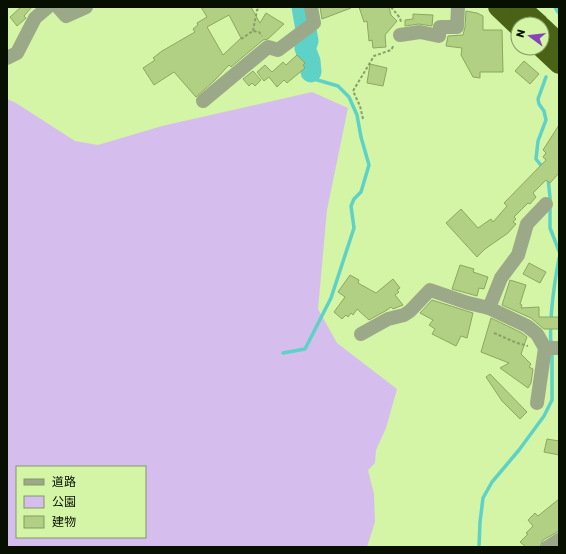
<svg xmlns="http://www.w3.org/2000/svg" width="566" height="554" font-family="Rubik,'Noto Sans JP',sans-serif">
  <rect width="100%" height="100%" fill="#d4f4a6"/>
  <path fill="#d5beee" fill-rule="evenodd" d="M312,92L348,108L327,210L318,309L337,343L397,389L386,428L376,450L375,463L368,470L374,494L375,522L367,547H7V99L16,103L75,141L98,145L162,126ZM17,467H145V537H17Z"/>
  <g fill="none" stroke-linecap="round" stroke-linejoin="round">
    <g stroke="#5ed2c6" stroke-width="3.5">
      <path d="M555,7L558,12"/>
      <path d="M544,169L536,159L538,141L546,120L544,111L539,104L538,99L546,77"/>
      <path d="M548,178L550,197V228L559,251"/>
      <path d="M551,345C549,317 554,285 559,258"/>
      <path d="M283,353L305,349L331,298L354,228L351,206L354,199L361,192L369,165L361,137L357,115L349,97L338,86L314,79L311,72"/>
      <path d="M479,547L480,522L483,498L492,482L519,450L544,416L552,400V351"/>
    </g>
    <path stroke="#5ed2c6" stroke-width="21" d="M302,7L308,41L305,48L310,61L311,72"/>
  </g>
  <g fill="#b2d084" stroke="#8ba85e" fill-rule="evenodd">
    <path d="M21,7H32L24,16L26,18L25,19L17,26L10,17Z"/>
    <path d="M201,7H251L260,23L266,13L284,24L268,39L263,40L231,67L229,65L215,80L196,97L174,72L154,85L143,68L155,60L153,58L162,51L195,32L193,29L198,25L197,23L207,17ZM229,15L241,38L223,55L207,27Z"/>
    <path d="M320,7H351V8L322,19Z"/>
    <path d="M359,7H389L391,15L397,21L385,35L386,47L373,48L372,40L369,41L367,21L364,22Z"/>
    <path d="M466,11L477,13L483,16V30H502L503,72H480V78L473,77L461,55L462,48L446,46L448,36L463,35L465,27Z"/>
    <path d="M413,14L433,15L432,26L419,24L405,26V20L413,19Z"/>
    <path d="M297,55L305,63L303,65L305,68L287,83L284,80L277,87L269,77L264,81L257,72L265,65L272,72L283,62L286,65Z"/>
    <path d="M524,61L539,74L530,84L515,71Z"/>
    <path d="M370,64L387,68L383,86L367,83Z"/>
    <path d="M253,71L261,80L255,86L252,83L249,86L243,79Z"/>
    <path d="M559,125V173L550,183L546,180L533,193L536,197L530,204L528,203L514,217L516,219L513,222L516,224L508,233L485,249L477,257L446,223L461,209L478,228L491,219L493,222L507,206L504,203L546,160L543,157L546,153L543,150Z"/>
    <path d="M529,263L546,272L540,283L523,274Z"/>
    <path d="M460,265L474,269L473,272L488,277L484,289L479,288L477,296L452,289Z"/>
    <path d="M350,275L359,280L358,283L376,293L393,279L400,288L397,290L399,292L395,295L403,305L393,309L391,307L387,310L369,320L357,309L353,315L351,313L348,317L346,315L342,319L334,312L345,297L338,292Z"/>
    <path d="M510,280L526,285L520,304L522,305L521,308L539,307V317H559V329H544L531,318L502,305Z"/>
    <path d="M432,300L473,313L467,338L461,336L456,346L432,334L435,329L429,325L433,320L420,313Z"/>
    <path d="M491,318L522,333L527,337L521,354L531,364L529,367L533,369L531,383L528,388L500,368L509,363L481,352Z"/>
    <path d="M490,374L527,412L520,419L502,401L486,377Z"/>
    <path d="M547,439L559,441V455L544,452Z"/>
    <path d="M559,499V531L543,540L540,547H526L520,542L528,534L526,533L533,526L528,520L535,513L538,516Z"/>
  </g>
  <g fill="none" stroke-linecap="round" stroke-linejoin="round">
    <g stroke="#889f68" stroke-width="2" stroke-dasharray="3 2" stroke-linecap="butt">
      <path d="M391,7L400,18L401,22"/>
      <path d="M253,31L257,10L260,7"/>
      <path d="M241,39L253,31L259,32L262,36"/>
      <path d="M363,119L360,106L353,91L374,56L391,50L394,45"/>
      <path d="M494,333L517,343L528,346"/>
    </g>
    <g stroke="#9ca989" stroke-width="14">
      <path d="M58,7L66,16L86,7"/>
      <path d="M400,35L420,32L439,36L440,27H457L458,7"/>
      <path d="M7,58L17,53L35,18L48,7"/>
      <path d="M203,101L268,47L278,50L314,23L311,7"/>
      <path d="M546,204L527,224L518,255L501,278L489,308L527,326L537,334L545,348H559"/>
      <path d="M361,334L388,319L404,315L410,311L430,290L468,303L489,308"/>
      <path d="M537,403L545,348"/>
      <path d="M548,547L559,540"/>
    </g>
    <g stroke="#496215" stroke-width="20">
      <path d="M498,7L518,26"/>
      <path d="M520,7L539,24"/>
      <path d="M542,27L559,43"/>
      <path d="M542,48L559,64"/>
    </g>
  </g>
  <rect width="566" height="554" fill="none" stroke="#071000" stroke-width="16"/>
  <rect x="16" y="466" width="130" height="72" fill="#d4f4a6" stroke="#829964"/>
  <rect x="24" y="479" width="20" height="6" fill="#9ca989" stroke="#829964"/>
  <text x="52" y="486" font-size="12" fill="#071000">道路</text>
  <rect x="24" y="496" width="20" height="12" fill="#d5beee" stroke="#829964"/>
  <text x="52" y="506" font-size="12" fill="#071000">公園</text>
  <rect x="24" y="516" width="20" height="12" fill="#b2d084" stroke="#829964"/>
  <text x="52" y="526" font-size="12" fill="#071000">建物</text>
  <g transform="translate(530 36) rotate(285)"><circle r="19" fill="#d4f4a6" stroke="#829964"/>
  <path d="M0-3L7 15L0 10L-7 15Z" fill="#8545b9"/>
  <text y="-6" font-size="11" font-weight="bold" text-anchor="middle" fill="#071000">N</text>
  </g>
</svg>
